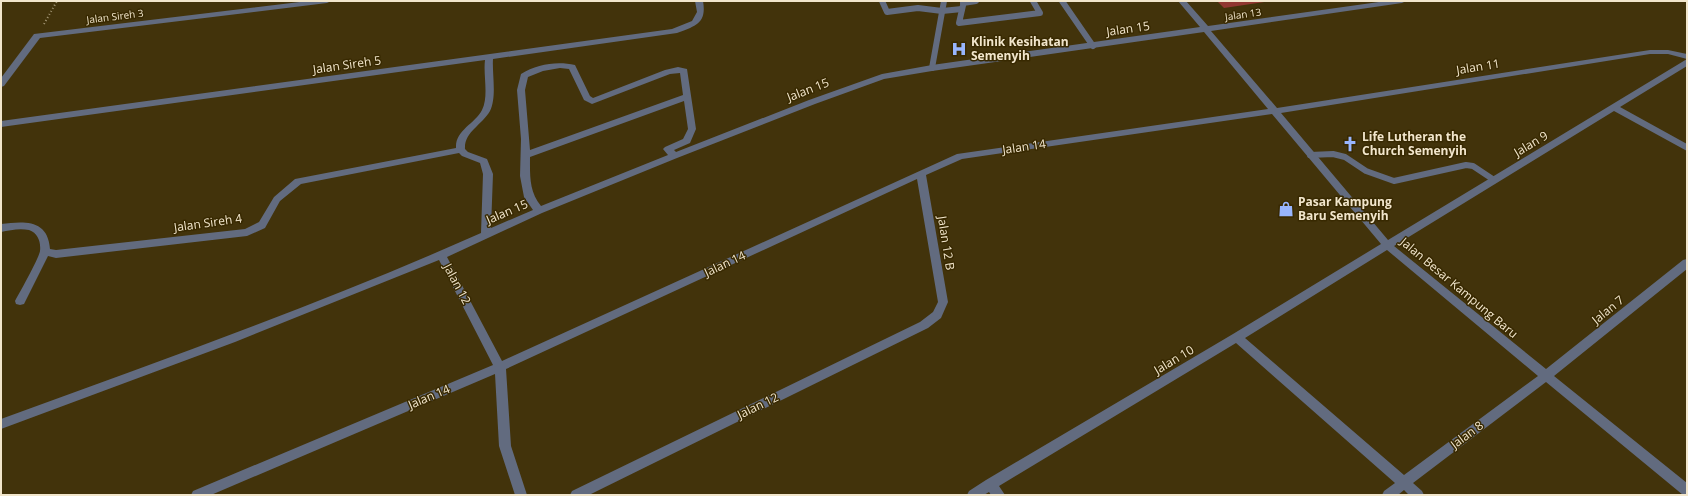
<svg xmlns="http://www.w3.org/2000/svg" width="1688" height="496" font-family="'Open Sans',sans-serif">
  <rect width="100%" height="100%" fill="#42330b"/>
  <path fill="#913731" d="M1217,1H1271L1224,8Z"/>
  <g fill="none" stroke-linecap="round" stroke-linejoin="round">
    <path stroke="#a29574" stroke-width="2" stroke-dasharray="1 2.5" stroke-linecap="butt" d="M44,24L57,1"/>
    <g stroke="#626b7f" stroke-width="6">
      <path d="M882,1L887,12L918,8L942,11L962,9"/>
      <path d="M964,1L959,23L1040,13L1033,1"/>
      <path d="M1062,1L1093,46"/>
      <path d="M963,3L976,1"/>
      <path d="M932,68L944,1"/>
      <path d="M1310,155L1333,154L1345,157L1366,171L1394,181L1466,165L1473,166L1494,180"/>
    </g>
    <g fill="#626b7f" fill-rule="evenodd">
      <path d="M308,1H331L327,3L40,38L4,86L1,87V78L34,34Z"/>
      <path d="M695,1H703C707,24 695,26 677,33L493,59C492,74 497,97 490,111C482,125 464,132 465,149L468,152L487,159L493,174L491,228L533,210L524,197L520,176L521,139L517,90L521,74C537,64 557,61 575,65L590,96L593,98L665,70L678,67L687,69L696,129L690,143L674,150L676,152L809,100L882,74L932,65L1200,27L1178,1H1186L1208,26L1386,1H1406L1402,3L1211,31L1277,108L1650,50H1668L1687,54V59L1668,54H1650L1281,113L1388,240L1687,59V66L1620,107L1687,144V151L1614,111L1394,246L1546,369L1683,260L1687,259V269L1554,376L1687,483V495H1683L1546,382L1413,483L1422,491L1424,495H1409L1404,490L1398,495H1382L1384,491L1395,483L1236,343L999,486L1005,495H991L989,492L984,495H967L969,491L986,480L1233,334L1381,244L1272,114L962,159L926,175L948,302L941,318L928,328L589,495H570L572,491L920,322L933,312L938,302L917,179L506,369L511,446L527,495H515L499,446L495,374L211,495H191L193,491L493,365L439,260L235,342L1,429V419C162,360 324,303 481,233L483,174L480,163L462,156L459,153L301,184L280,201L265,228L247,236L56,258L48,256L24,304L20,305L16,304L15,301C20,292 39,258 40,251C41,242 38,233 29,230C20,228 10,230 1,232V224C24,221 48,219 50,249L56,250L245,229L259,222L274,197L295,179L456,148C455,130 475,124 482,110C489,96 483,75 485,60L1,127V121L672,29L692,21L697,12ZM1204,32L1268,109L957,154L502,361L447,257L542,213L677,158L815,104L884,79L932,71ZM560,68L569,69L584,100L592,104L670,74L680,73L683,95L530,150L525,90L528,77L543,71ZM684,101L688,129L683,139L665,147L663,149L668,155L541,206C529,191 530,176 530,157ZM1387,250L1538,376L1404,475L1245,338Z"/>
    </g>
  </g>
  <defs>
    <g id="hospital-bare" transform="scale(1.2)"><path d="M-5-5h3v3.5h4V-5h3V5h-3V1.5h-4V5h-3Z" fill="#98b5fd" stroke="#382901" stroke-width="2.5" paint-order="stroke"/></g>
    <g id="church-bare" transform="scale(1.2)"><path d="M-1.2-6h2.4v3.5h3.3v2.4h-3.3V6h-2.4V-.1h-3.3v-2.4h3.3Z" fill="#98b5fd" stroke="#382901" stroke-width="2.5" paint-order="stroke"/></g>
    <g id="shop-bare" transform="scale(1.2)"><path d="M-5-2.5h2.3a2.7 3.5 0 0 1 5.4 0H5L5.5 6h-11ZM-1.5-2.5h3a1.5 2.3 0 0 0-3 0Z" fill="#98b5fd" stroke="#382901" stroke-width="2.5" paint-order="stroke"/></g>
  </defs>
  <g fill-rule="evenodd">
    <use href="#hospital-bare" x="959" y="49"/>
    <use href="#church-bare" x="1350" y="144"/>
    <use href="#shop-bare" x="1286" y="209"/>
  </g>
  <g text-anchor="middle" stroke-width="3" stroke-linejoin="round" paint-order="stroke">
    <g font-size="10" fill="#f2e6cc" stroke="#382901">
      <text transform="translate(1243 14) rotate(-8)" y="4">Jalan 13</text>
      <text transform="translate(115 16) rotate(-7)" y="4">Jalan Sireh 3</text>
    </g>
    <g font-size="12" fill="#f2e6cc" stroke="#382901">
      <text transform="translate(1128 29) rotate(-8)" y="4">Jalan 15</text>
      <text transform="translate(347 65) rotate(-8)" y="4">Jalan Sireh 5</text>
      <text transform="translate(1478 67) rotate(-9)" y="4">Jalan 11</text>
      <text transform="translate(808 90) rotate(-21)" y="4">Jalan 15</text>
      <text transform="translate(1531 144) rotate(-31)" y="4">Jalan 9</text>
      <text transform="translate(1024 147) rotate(-8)" y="4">Jalan 14</text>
      <text transform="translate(507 212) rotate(-23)" y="4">Jalan 15</text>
      <text transform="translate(208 223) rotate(-8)" y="4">Jalan Sireh 4</text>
      <text transform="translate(946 243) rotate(81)" y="4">Jalan 12 B</text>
      <text transform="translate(725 264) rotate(-25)" y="4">Jalan 14</text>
      <text transform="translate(457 284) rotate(62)" y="4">Jalan 12</text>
      <text transform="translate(1459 288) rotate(40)" y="4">Jalan Besar Kampung Baru</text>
      <text transform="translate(1608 310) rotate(-39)" y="4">Jalan 7</text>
      <text transform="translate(1174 360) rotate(-31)" y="4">Jalan 10</text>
      <text transform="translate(429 397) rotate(-23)" y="4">Jalan 14</text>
      <text transform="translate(758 406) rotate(-26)" y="4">Jalan 12</text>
      <text transform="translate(1467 435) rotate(-37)" y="4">Jalan 8</text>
    </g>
    <g font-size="12" font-weight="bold" fill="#f2e6cc" stroke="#382901" text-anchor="start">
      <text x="971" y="46">Klinik Kesihatan<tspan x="971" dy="14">Semenyih</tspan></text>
      <text x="1362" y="141">Life Lutheran the<tspan x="1362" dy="14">Church Semenyih</tspan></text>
      <text x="1298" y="206">Pasar Kampung<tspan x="1298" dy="14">Baru Semenyih</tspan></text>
    </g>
  </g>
  <rect width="1688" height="496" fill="none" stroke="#f2e6cc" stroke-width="4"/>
</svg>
